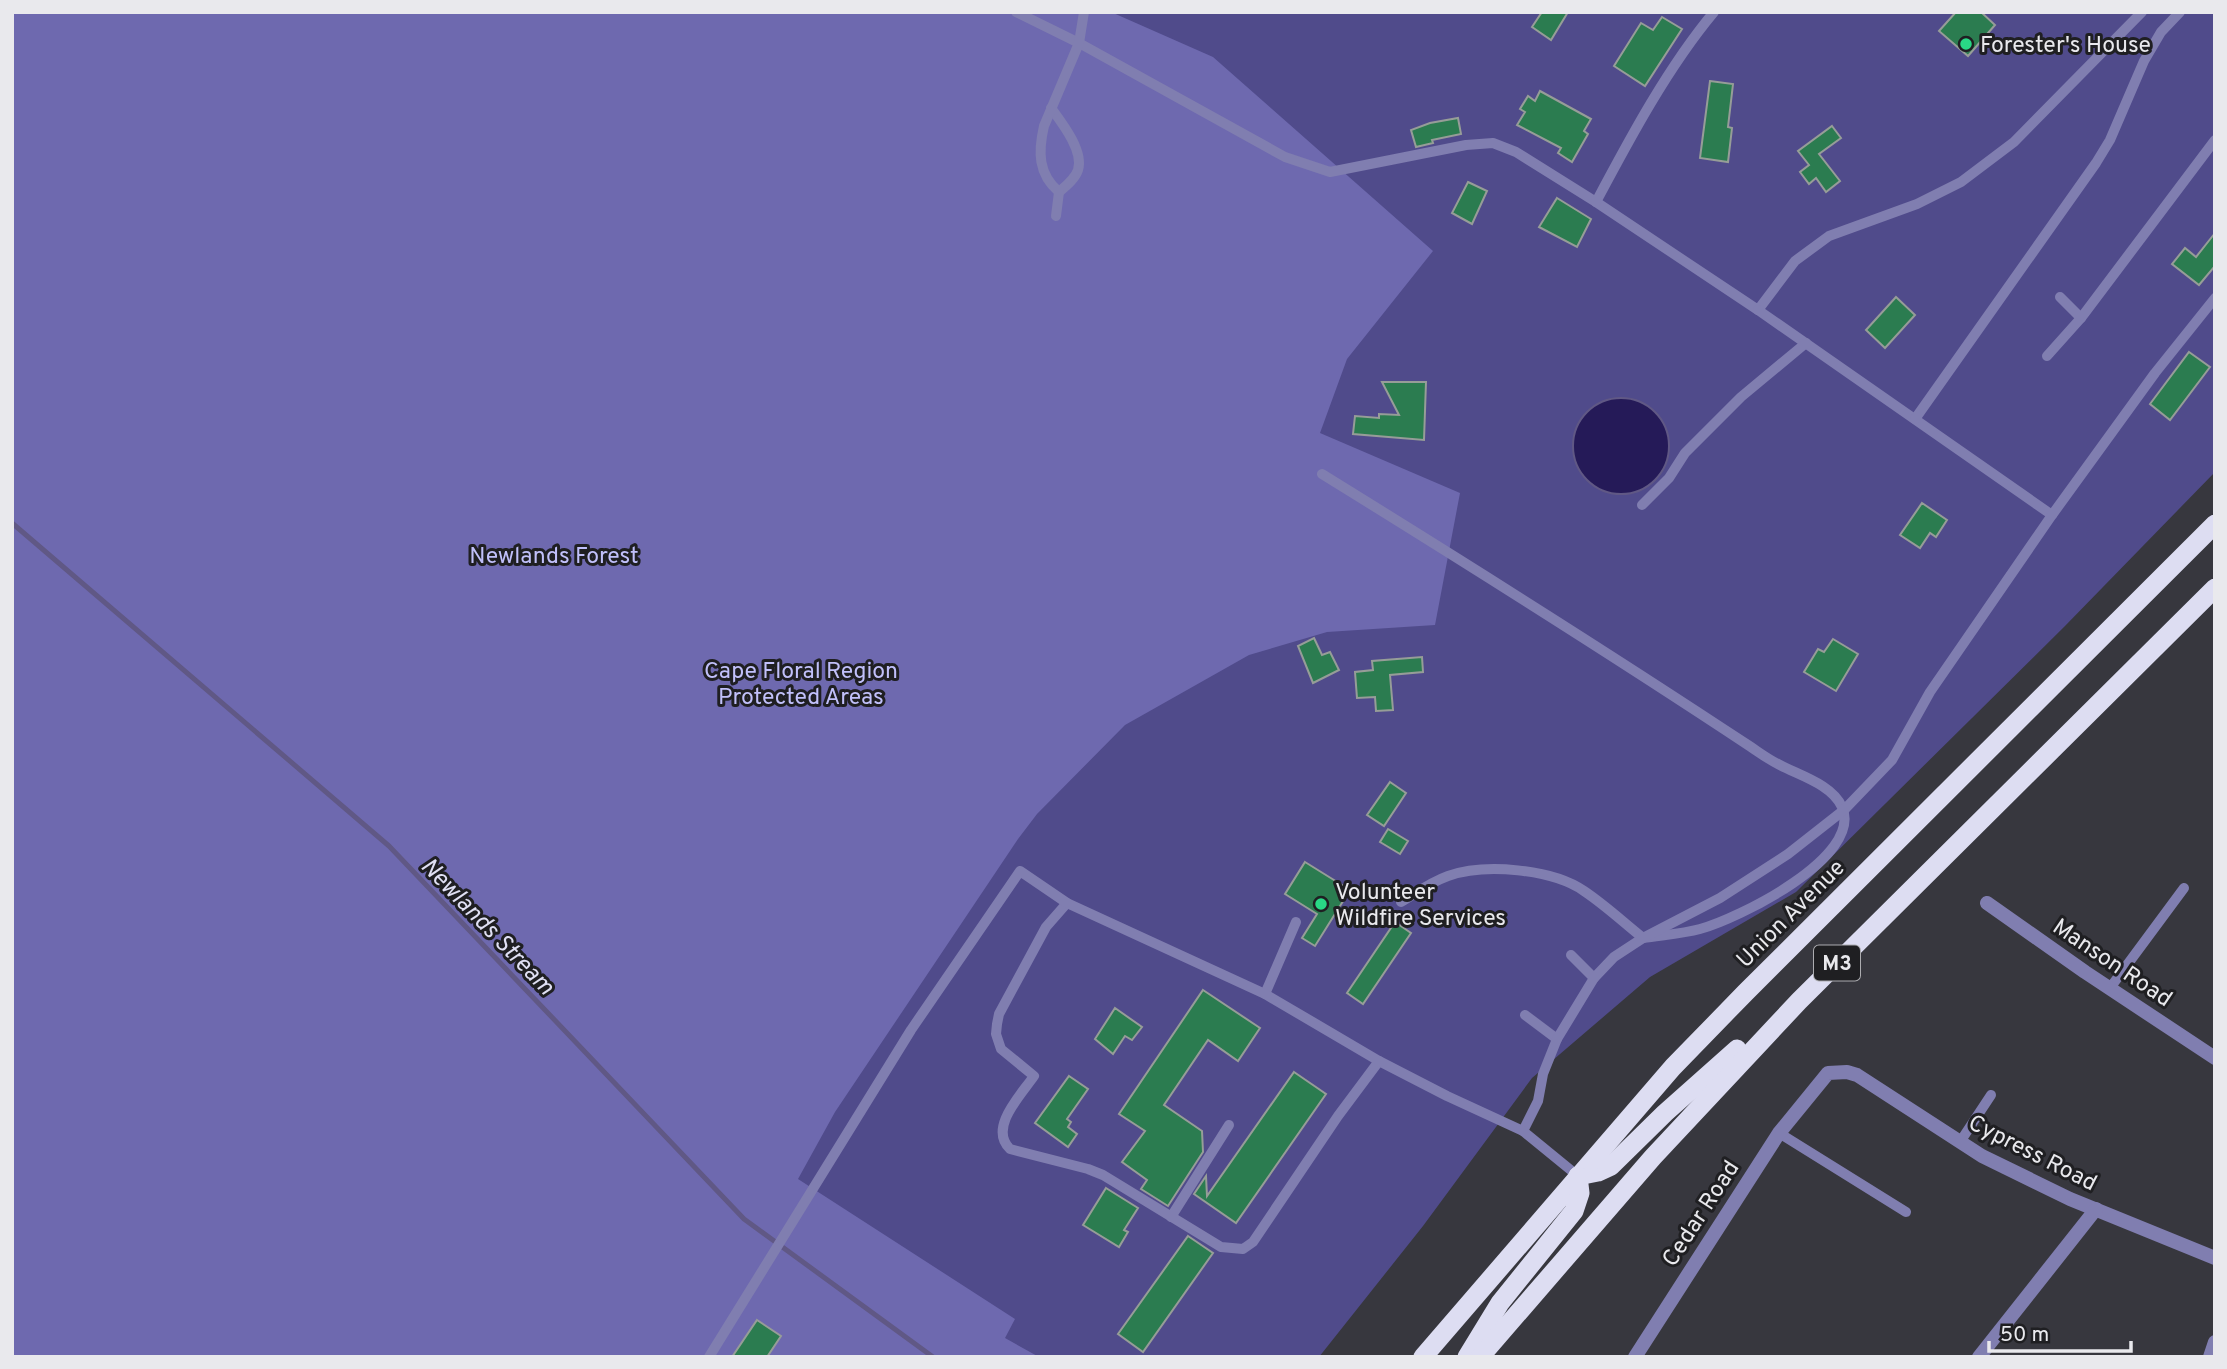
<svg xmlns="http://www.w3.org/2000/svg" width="2227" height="1369" font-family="Overpass,sans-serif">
  <rect width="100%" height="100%" fill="#37373e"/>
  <path fill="#504b8b" d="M12,12H2215V472L2065,626L1796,892L1650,977L1532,1078L1423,1226L1319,1357H12Z"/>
  <path fill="#6e69af" d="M12,12H1111L1213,57L1433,251L1347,359L1320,433L1460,493L1435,625L1327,632L1249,655L1125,725L1037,814L1018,839L835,1112L798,1179L1015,1319L1005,1338L1039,1357H12Z"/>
  <circle fill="#251a58" stroke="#605885" stroke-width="2" cx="1621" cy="446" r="48"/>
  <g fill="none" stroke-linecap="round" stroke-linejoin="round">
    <path stroke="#605885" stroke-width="5" d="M12,523L389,846L744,1219L933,1357"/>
  </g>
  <g fill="#2b7c50" stroke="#969d98" stroke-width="2">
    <path d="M1542,12H1568L1551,40L1532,27Z"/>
    <path d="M1956,12H1981L1995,25L1968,56L1939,31Z"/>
    <path d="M1662,17L1682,29L1645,86L1614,66L1641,23L1653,30Z"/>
    <path d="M1710,81L1733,84L1728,127L1732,128L1728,162L1700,158Z"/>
    <path d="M1540,91L1591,119L1584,131L1588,134L1572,162L1558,153L1561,148L1517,125L1525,112L1520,109L1528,96L1535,101Z"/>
    <path d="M1458,118L1461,134L1432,140L1433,143L1416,147L1411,130L1430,123Z"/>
    <path d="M1832,126L1841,138L1819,154L1840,181L1826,192L1816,178L1809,184L1800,172L1809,165L1798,151Z"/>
    <path d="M1468,182L1487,191L1472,224L1452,213Z"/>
    <path d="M1557,198L1591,219L1577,247L1539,227Z"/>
    <path d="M2215,233V266L2199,285L2172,264L2185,248L2196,257Z"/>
    <path d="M1896,297L1915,315L1885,348L1866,330Z"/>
    <path d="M2189,352L2210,367L2170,420L2150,404Z"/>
    <path d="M1382,382H1426L1424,440L1353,434L1355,416L1379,418V414L1399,415Z"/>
    <path d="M1922,503L1947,520L1936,537L1930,533L1920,548L1900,535Z"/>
    <path d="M1314,638L1322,655L1330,652L1339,670L1313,683L1298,646Z"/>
    <path d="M1833,639L1858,654L1836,691L1804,672L1818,649L1824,652Z"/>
    <path d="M1422,657L1423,672L1390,675L1393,710L1376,711L1375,697L1357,698L1355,672L1373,670L1372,661Z"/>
    <path d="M1390,782L1406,793L1384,826L1367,815Z"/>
    <path d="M1388,829L1408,841L1400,854L1380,842Z"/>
    <path d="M1305,862L1350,890L1315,946L1302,938L1317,914L1285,894Z"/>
    <path d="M1395,922L1411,933L1363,1004L1347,993Z"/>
    <path d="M1203,990L1260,1028L1238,1061L1208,1040L1164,1105L1202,1131L1203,1152L1168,1206L1141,1189L1147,1180L1122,1162L1145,1131L1119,1114Z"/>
    <path d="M1115,1008L1142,1027L1132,1040L1125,1036L1113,1054L1095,1039Z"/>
    <path d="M1294,1072L1326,1094L1236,1223L1194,1194L1206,1176L1207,1196Z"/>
    <path d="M1069,1076L1088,1089L1067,1119L1071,1122L1068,1127L1077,1134L1068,1147L1035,1123Z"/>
    <path d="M1106,1188L1138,1208L1124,1230L1128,1232L1119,1247L1083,1225Z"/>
    <path d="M1188,1236L1213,1253L1143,1352L1118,1334Z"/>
    <path d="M757,1320L781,1336L767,1357H732Z"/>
  </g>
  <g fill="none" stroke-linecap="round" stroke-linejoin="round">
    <g stroke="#807eb0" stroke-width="10">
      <path d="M1016,12L1079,43L1285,157L1330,172L1466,145L1493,143L1516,152L1596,202L1758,310L1795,261L1829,236L1917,204L1961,182L2014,142L2142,12"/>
      <path d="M1051,108C1062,123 1084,151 1078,170C1075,179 1066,186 1059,192"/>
      <path d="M1596,202C1630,138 1668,67 1714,12"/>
      <path d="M1056,216L1059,192C1038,174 1038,152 1044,126L1079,43L1084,12"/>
      <path d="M2060,297L2081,318"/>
      <path d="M1758,310L2052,515"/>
      <path d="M2047,356L2081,318L2215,140"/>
      <path d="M1915,419L2096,163L2110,140L2144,61L2161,32L2180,12"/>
      <path d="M1322,474C1466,563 1609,653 1751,747C1760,753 1768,759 1778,764C1798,775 1832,784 1842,807C1864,857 1737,919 1700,929C1682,934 1662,935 1643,938C1623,922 1605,905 1584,891C1552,869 1485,863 1448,876C1431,882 1416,893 1401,902"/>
      <path d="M1642,505L1669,478L1685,453L1741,397L1806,343"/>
      <path d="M1067,903L1046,927L999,1014L997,1024L996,1034L1001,1049L1034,1076C1021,1095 988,1128 1010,1149L1088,1169L1103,1175L1221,1247L1243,1249L1253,1242L1338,1116L1379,1061"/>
      <path d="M1571,955L1594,978"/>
      <path d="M2110,988L2184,888"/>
      <path d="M1265,994L1296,922"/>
      <path d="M1525,1015L1557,1039"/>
      <path d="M1523,1131L1538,1101L1543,1074L1557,1039L1594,978L1614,957L1643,938L1720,898L1788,854L1844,810L1892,760L1930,692L2052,515L2155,373L2215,298"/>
      <path d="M1779,1133L1906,1212"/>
      <path d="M1960,1142L1991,1095"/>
      <path d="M1171,1217L1229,1125"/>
      <path d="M709,1357L911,1030L1020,871L1067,903L1265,994L1379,1061L1447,1096L1523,1131L1578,1176"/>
    </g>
    <g stroke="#807eb0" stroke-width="14">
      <path d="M1987,903L2085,972L2215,1058"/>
      <path d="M1635,1357L1779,1133L1828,1073L1847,1072L1857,1075L1982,1156L2070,1199L2215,1258"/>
      <path d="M1979,1357L2096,1209"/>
      <path d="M2210,1357L2215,1342"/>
    </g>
    <g stroke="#ddddf2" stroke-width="19">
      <path d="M1578,1176L1598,1172L1611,1166L1665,1113L1737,1049"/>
      <path d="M1423,1357L1673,1067L1746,992L2215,524"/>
      <path d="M1467,1357L1500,1303L1574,1211L1580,1193L1578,1176"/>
      <path d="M1480,1357L1653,1157L1799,1001L2215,588"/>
    </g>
  </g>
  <g fill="#29d885" stroke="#1f1f22" stroke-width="2.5">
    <circle cx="1966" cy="44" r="7"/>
    <circle cx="1321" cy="904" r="7"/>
  </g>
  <g text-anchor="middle" stroke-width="6" stroke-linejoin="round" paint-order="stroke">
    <rect fill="#1f1f22" stroke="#acacb0" stroke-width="2" x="1814" y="945.5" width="46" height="35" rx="5"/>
    <g font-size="21" font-weight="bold" fill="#e9e9ed">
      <text x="1837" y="970">M3</text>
    </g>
    <g font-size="23" fill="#e9e9ed" stroke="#1f1f22" text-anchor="start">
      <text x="1980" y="52">Forester's House</text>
      <text x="1335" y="899">Volunteer<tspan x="1335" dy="26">Wildfire Services</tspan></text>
    </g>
    <g font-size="23" fill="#c1c0fa" stroke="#1f1f22">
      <text x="554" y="563">Newlands Forest</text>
      <text x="801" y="678">Cape Floral Region<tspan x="801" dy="26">Protected Areas</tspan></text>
    </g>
    <g font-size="23" fill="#e9e9ed" stroke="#1f1f22">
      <text transform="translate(1790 913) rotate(-45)" y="8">Union Avenue</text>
      <text transform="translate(2113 962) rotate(34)" y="8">Manson Road</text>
      <text transform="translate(2033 1152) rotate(27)" y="8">Cypress Road</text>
      <text transform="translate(1700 1213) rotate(-57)" y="8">Cedar Road</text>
    </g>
    <g font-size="24" font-style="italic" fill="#e0e0f4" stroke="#1f1f22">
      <text transform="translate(488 926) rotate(46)" y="8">Newlands Stream</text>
    </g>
  </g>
  <rect width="2227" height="1369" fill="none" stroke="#e9e9ed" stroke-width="28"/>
  <path d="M1989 1341v10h142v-10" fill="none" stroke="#e9e9ed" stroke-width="3.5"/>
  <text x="2000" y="1341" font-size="21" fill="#e9e9ed" stroke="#1f1f22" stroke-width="5" paint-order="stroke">50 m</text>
</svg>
